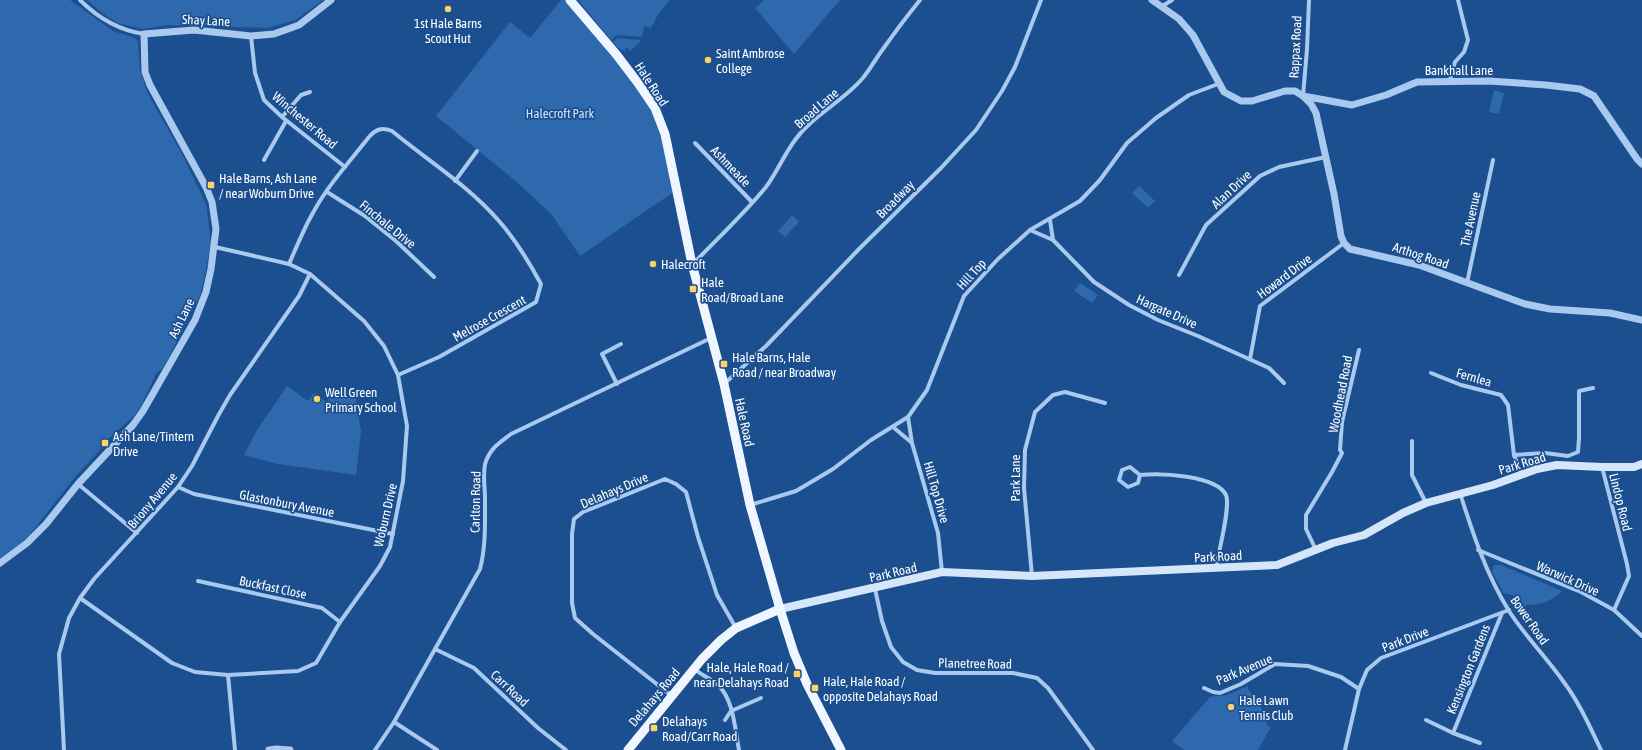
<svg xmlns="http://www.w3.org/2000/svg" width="1642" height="750" font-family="'Asap Condensed',sans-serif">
  <rect width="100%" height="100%" fill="#1b4f8f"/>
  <g fill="#2e69ad">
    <path d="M0,0H70L113,31L135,38L138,41L140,71L148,94L183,156L206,204L211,242L204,281L200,295L169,357L162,369L157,372L140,408L134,416L107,440V442L75,477L31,533L21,543L0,558Z"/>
    <path d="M87,0H323L296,20L267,28L168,25L142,29L118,23L102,13Z"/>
    <path d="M561,0H570L655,108L678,189L580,256L552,215L518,183L436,116L510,22L530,38Z"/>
    <path d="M578,0H670L659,13L651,28L644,26L642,37L617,35L611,40Z"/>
    <path d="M764,0H840L794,54L755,8Z"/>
    <path d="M618,38L639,40L641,41L630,51L627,47L625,49L626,51C620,51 617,46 613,42Z"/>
    <path d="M1494,90L1504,93L1499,114L1489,112Z"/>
    <path d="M1139,186L1155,201L1148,208L1132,193Z"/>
    <path d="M792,215L799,222L785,237L778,231Z"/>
    <path d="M1080,283L1098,295L1092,303L1074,291Z"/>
    <path d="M287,386L308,401L314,393L327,402L334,390L355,395L361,432L356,475L278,464L244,455L257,430Z"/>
    <path d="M1494,565H1501L1562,591C1550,602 1541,605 1526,605L1518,614C1520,604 1516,592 1504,594L1492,571Z"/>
    <path d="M1248,686V689L1269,719L1266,725L1271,727L1258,750H1184L1172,741L1210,697L1227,695Z"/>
  </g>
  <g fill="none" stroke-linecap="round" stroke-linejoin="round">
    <g stroke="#a9c9ee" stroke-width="4">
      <path d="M80,0C98,18 118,30 144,34"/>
      <path d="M1161,7L1172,0"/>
      <path d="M251,36L255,73L264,100L282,117L345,167"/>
      <path d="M1450,80L1455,62L1464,52L1468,40L1458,0"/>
      <path d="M1303,96L1307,49L1309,0"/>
      <path d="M282,117L301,95L310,92"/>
      <path d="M695,143L752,202"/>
      <path d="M264,160L286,121"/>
      <path d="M455,181L477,151"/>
      <path d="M327,192L365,216L396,241L434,277"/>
      <path d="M1050,220L1053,240"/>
      <path d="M1030,230L1053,240L1094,282L1129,305L1158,320L1198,336L1269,368L1284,383"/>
      <path d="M289,264C297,246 304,228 314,211C329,184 350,161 369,137C376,129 382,127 392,131C427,160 469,186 499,221C516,240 529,262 541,284L536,302L439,357L398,375"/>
      <path d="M693,264C717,239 744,214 766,187C777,172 784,155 795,140C813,115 842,102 862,79C870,70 876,58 883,49C895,32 907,16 920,0"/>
      <path d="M1179,275L1206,225L1260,176L1279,167L1326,157"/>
      <path d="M1467,283L1493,160"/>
      <path d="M1250,359L1260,306L1344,243"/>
      <path d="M1431,373L1461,385L1501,395L1508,405L1514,455L1521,474"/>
      <path d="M617,384L602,354L621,344"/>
      <path d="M724,384L766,346L860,248L941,168L976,130L1002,91L1015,67L1041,0"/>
      <path d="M908,417L912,443"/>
      <path d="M893,427L912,443L938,533L942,572"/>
      <path d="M1412,441V475L1426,503"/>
      <path d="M1514,455L1545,453L1568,456L1578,452L1579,438V391L1593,388"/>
      <path d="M1602,467L1627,564L1629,576L1614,610"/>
      <path d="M1140,475L1138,483L1128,487L1119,480L1122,470L1130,467L1140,475C1160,473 1216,475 1226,495C1231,506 1218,554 1216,568"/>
      <path d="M78,484L137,533"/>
      <path d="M178,487L194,494L393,534"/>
      <path d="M1460,493C1473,534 1486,574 1509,611C1525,636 1546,657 1563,681C1579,702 1590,727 1601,750"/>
      <path d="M750,505L796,491L833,469L871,440L908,417L927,390L964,296L998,259L1030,230L1080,201L1100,180L1127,143L1156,118L1189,95L1218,84"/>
      <path d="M1316,550L1306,529V515L1332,472L1342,453L1340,450L1342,422L1359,350"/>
      <path d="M1478,550L1581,592L1614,610L1642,636"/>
      <path d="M1032,576L1024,488L1025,450L1035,412L1053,395L1065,392L1105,403"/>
      <path d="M198,581L322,608L340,622"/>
      <path d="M875,589L882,621L891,647L903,662L917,670L935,673H1013L1037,678L1048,688L1093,750"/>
      <path d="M80,598L172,663L195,672L228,675L298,671L316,663L340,622L380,566L390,547L403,481L407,426L398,375L384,346L364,321L310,274L289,264L215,247"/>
      <path d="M435,649L474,668L538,728L566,750"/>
      <path d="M694,669C702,675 711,679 718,685C734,700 735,730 739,750"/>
      <path d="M228,675L235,750"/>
      <path d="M1204,688L1213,692L1220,693L1241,684L1275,664L1308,666L1341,677L1359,689"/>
      <path d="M672,696L593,634L575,618L572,603V534L574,519L583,512L665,479L676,484L686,492L698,537L717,595L736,628"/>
      <path d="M725,720L731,711L761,698"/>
      <path d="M1426,720L1453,733L1480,743"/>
      <path d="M394,722L437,750"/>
      <path d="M1453,733L1502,613"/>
      <path d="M64,750L59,654L69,618L80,598L94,579L178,487L192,466L218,416L230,395L299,296L310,274"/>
      <path d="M375,750L394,722L480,569C486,546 485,522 485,498C485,486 482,472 486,461C491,448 500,442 511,434L711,338"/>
      <path d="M1345,750L1359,689L1367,670L1381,658L1509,610"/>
    </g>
    <g stroke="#a9c9ee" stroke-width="7">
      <path d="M1152,0L1179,19L1193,35L1224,92L1241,101H1252L1285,91H1295L1303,96L1352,105L1386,95L1417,82L1489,81L1546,85L1580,89L1594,96L1637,159L1642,164"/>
      <path d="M1303,96L1311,104L1316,113L1334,194L1341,236L1344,243L1350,249L1419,265L1525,304L1550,309L1610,313L1642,320"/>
      <path d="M0,563L27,543L46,524L78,484L133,425L143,411L195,320L206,292L211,269L216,229L212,202L206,187L150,85L145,72L144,34L194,30L251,36L274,34L299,25L331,0"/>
      <path d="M269,750L276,749L290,750"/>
    </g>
    <path stroke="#d6e6fa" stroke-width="8" d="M780,609L942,572L1032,576L1277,565L1333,543L1364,535L1403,513L1426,503L1493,485L1537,469L1557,465L1602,467H1634L1642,464"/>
    <g stroke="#f0f6ff" stroke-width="9">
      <path d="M570,0L616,54L638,83L655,108L665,134L692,264L724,384L750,505L780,609L794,653L807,684L841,750"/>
      <path d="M628,750L702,659L721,640L736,628L780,609"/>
    </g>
  </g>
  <g fill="#ffd166" stroke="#1b4f8f" stroke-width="1.5">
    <circle cx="448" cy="9" r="4"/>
    <circle cx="708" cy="60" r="4"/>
    <rect x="207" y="181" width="8" height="8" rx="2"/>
    <circle cx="653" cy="264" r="4"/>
    <rect x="689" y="285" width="8" height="8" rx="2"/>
    <rect x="720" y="360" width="8" height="8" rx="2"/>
    <circle cx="317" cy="399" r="4"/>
    <rect x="101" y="439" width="8" height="8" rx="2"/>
    <rect x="793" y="670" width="8" height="8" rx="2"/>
    <rect x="811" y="684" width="8" height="8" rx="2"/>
    <circle cx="1231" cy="707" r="4"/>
    <rect x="650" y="724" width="8" height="8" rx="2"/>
  </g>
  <g text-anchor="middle" stroke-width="3.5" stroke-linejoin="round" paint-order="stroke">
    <g font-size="13" fill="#fff" stroke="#1b4f8f">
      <text transform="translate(206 20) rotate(3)" y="5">Shay Lane</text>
      <text transform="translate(1295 47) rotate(-87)" y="5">Rappax Road</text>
      <text x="1459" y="75">Bankhall Lane</text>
      <text transform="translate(652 84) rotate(57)" y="5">Hale Road</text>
      <text transform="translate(816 108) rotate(-41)" y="5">Broad Lane</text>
      <text transform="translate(305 120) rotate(40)" y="5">Winchester Road</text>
      <text transform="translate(731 166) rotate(46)" y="5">Ashmeade</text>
      <text transform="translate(1231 189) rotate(-43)" y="5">Alan Drive</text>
      <text transform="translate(895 199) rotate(-45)" y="5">Broadway</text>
      <text transform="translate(1470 219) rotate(-78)" y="5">The Avenue</text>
      <text transform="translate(388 224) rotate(39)" y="5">Finchale Drive</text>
      <text transform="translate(1421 255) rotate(18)" y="5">Arthog Road</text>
      <text transform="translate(971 274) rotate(-48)" y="5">Hill Top</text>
      <text transform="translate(1284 276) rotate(-37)" y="5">Howard Drive</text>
      <text transform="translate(1167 311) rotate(24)" y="5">Hargate Drive</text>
      <text transform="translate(181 318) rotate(-64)" y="5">Ash Lane</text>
      <text transform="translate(489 318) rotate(-29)" y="5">Melrose Crescent</text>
      <text transform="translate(1474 377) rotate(16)" y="5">Fernlea</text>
      <text transform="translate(1340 394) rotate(-79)" y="5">Woodhead Road</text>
      <text transform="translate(745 422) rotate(78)" y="5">Hale Road</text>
      <text transform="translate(1522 463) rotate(-17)" y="5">Park Road</text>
      <text transform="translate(1015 478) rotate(-90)" y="5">Park Lane</text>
      <text transform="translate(614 490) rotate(-23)" y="5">Delahays Drive</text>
      <text transform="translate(937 492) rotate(74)" y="5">Hill Top Drive</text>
      <text transform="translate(152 500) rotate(-50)" y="5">Briony Avenue</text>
      <text transform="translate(475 502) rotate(-89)" y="5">Carlton Road</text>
      <text transform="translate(1621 502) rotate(76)" y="5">Lindop Road</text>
      <text transform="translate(287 503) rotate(11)" y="5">Glastonbury Avenue</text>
      <text transform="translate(385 515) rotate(-77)" y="5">Woburn Drive</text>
      <text transform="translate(1218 556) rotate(-3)" y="5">Park Road</text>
      <text transform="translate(893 572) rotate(-13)" y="5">Park Road</text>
      <text transform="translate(1568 578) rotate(24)" y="5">Warwick Drive</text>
      <text transform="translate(273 587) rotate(12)" y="5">Buckfast Close</text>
      <text transform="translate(1530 620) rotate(55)" y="5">Bower Road</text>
      <text transform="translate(1405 639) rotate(-21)" y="5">Park Drive</text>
      <text transform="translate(975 663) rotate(1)" y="5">Planetree Road</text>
      <text transform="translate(1244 669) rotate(-23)" y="5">Park Avenue</text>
      <text transform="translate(1468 669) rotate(-68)" y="5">Kensington Gardens</text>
      <text transform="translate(510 688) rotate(43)" y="5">Carr Road</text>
      <text transform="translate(654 697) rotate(-50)" y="5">Delahays Road</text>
    </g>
    <g font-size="13" fill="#fff" stroke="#1b4f8f" text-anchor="start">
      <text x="448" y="28" text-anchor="middle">1st Hale Barns<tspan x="448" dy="15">Scout Hut</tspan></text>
      <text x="716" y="58">Saint Ambrose<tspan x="716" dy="15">College</tspan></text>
      <text x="219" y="183">Hale Barns, Ash Lane<tspan x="219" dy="15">/ near Woburn Drive</tspan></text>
      <text x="661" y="269">Halecroft</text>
      <text x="701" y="287">Hale<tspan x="701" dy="15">Road/Broad Lane</tspan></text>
      <text x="732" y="362">Hale Barns, Hale<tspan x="732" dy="15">Road / near Broadway</tspan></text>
      <text x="325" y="397">Well Green<tspan x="325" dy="15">Primary School</tspan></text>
      <text x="113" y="441">Ash Lane/Tintern<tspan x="113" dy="15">Drive</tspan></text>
      <text x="789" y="672" text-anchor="end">Hale, Hale Road /<tspan x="789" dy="15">near Delahays Road</tspan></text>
      <text x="823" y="686">Hale, Hale Road /<tspan x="823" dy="15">opposite Delahays Road</tspan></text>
      <text x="1239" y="705">Hale Lawn<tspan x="1239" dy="15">Tennis Club</tspan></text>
      <text x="662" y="726">Delahays<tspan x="662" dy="15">Road/Carr Road</tspan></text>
    </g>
    <g font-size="13" fill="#cfe3fa" stroke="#1b4f8f">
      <text x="560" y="118">Halecroft Park</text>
    </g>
  </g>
</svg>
